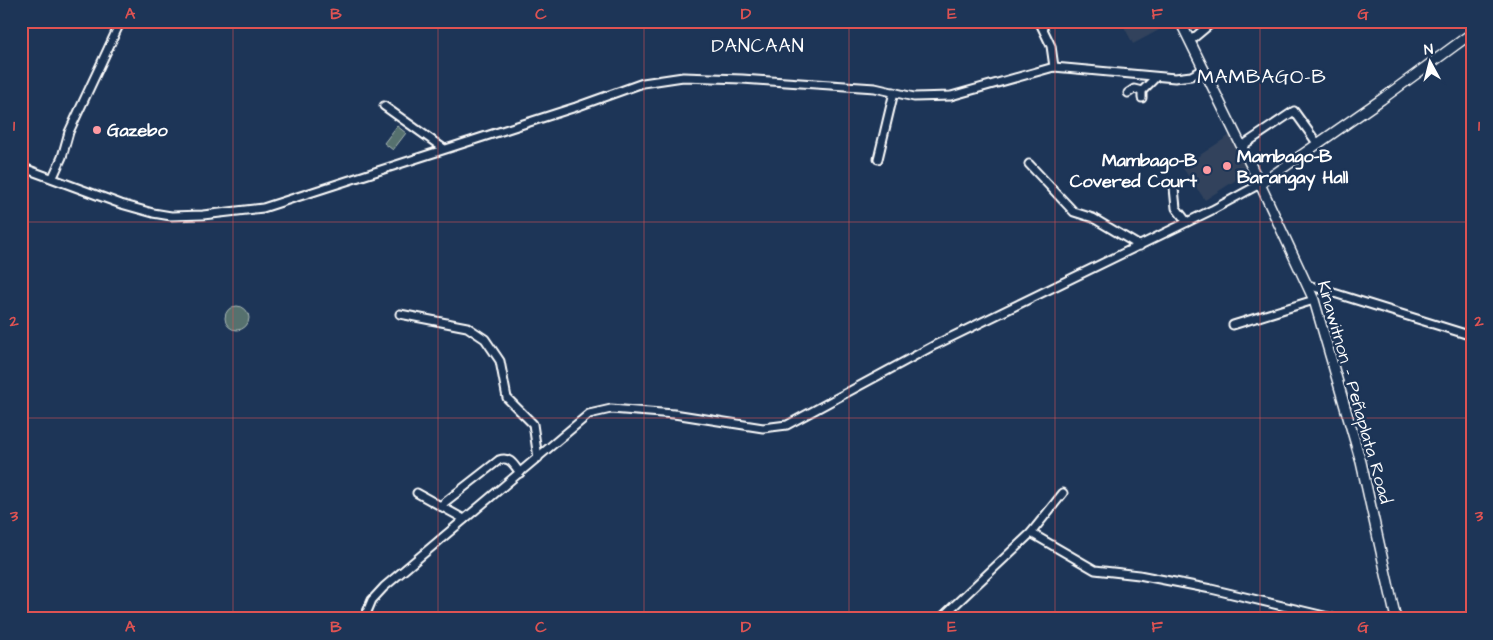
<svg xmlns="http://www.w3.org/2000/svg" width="1493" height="640" font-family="'Architects Daughter',sans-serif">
  <rect width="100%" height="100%" fill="#1d3557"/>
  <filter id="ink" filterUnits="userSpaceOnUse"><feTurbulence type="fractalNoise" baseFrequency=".02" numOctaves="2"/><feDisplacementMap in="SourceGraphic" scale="10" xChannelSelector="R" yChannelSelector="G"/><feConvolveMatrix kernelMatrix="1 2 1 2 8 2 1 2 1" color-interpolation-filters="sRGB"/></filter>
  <g filter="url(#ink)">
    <g fill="#30425c">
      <path d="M1121,21H1174V22L1133,44Z"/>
      <path d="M1230,135L1250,171L1205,200L1182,167Z"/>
    </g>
    <g fill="#56716e" stroke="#aab8b6">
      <path d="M397,126L406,133L393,150L384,143Z"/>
      <circle cx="237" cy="318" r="12"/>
    </g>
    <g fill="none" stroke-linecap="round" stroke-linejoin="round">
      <g stroke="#fff" stroke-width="11">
        <g id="minor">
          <path d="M1039,21L1051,46L1054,67"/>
          <path d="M1190,41L1214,21"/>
          <path d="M1128,93L1134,89L1142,91"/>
          <path d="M1142,98V91L1156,77"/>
          <path d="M384,106L443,148"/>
          <path d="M1242,146L1294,111L1317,143"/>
          <path d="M878,159L894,92"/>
          <path d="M1029,164L1074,212L1093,218L1140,246"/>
          <path d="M21,167L121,204L153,213L171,216L203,215L263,208L576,107L643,83L683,77L742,79L875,88L914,97L951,96L1054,67L1175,78L1191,76L1204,69"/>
          <path d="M53,177L62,157L69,132L121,21"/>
          <path d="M1174,188L1176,208L1187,222"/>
          <path d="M1308,285L1472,336"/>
          <path d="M400,314L467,327L485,339L500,361L507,398L533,424L538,458"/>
          <path d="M1233,325L1314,300"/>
          <path d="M417,493L464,519"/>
          <path d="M440,506L499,460C510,456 514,465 520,473"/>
          <path d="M1031,533L1095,570L1139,575L1211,589L1337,619"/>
          <path d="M364,619L372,600L384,587L589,414L611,409L674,414L763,428L787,425L935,345L1212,210L1260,184"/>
          <path d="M940,619L1031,533L1063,493"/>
        </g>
      </g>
      <g stroke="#fff" stroke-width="12">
        <g id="tertiary">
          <path d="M1180,21L1260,184L1314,300L1361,462L1396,619"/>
          <path d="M1260,184L1382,99L1472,33"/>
        </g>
      </g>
      <use href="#minor" stroke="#1d3557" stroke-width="7"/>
      <use href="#tertiary" stroke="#1d3557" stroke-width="9"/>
    </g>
  </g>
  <path fill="none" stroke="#de5353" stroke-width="1" stroke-opacity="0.55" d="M233,21V619M438,21V619M644,21V619M849,21V619M1055,21V619M1260,21V619M21,222H1472M21,418H1472"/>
  <g fill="#ff9aa2" stroke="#1d3557" stroke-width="2">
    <circle cx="97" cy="130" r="5"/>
    <circle cx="1227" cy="166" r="5"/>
    <circle cx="1207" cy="170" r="5"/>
  </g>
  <g text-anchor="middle" stroke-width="5" stroke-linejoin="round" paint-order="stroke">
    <g font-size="18" font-weight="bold" fill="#fff" stroke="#1d3557" text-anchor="start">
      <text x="107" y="136">Gazebo</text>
      <text x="1237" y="162">Mambago-B<tspan x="1237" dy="21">Barangay Hall</tspan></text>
      <text x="1197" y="166" text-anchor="end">Mambago-B<tspan x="1197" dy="21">Covered Court</tspan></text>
    </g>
    <g font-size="18" fill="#fff" stroke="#1d3557">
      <text transform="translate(1355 392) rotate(74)" y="6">Kinawitnon - Peñaplata Road</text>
    </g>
    <g font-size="19" letter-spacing="1" fill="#fff" stroke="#1d3557">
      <text x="758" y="52">DANCAAN</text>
    </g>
    <g font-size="20" letter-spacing="1" fill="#fff" stroke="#1d3557">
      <text x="1262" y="83">MAMBAGO-B</text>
    </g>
  </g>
  <rect width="1493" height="640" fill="none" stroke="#1d3557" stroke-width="55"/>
  <g transform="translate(1430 62) rotate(353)" stroke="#1d3557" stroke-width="4" paint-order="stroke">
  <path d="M0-4L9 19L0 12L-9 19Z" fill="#ffffff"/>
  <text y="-8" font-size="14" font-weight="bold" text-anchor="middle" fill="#ffffff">N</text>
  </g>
  <rect x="28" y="28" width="1438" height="584" fill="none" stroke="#de5353" stroke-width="2"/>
  <g font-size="16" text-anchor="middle" font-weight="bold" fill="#de5353">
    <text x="130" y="19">A</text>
    <text x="336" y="19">B</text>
    <text x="541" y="19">C</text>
    <text x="746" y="19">D</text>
    <text x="952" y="19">E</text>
    <text x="1157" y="19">F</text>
    <text x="1363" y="19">G</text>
    <text x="14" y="131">1</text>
    <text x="1479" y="131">1</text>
    <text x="14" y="326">2</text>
    <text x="1479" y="326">2</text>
    <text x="14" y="521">3</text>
    <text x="1479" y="521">3</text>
    <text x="130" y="632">A</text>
    <text x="336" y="632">B</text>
    <text x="541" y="632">C</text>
    <text x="746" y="632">D</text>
    <text x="952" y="632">E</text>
    <text x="1157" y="632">F</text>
    <text x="1363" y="632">G</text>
  </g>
</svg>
